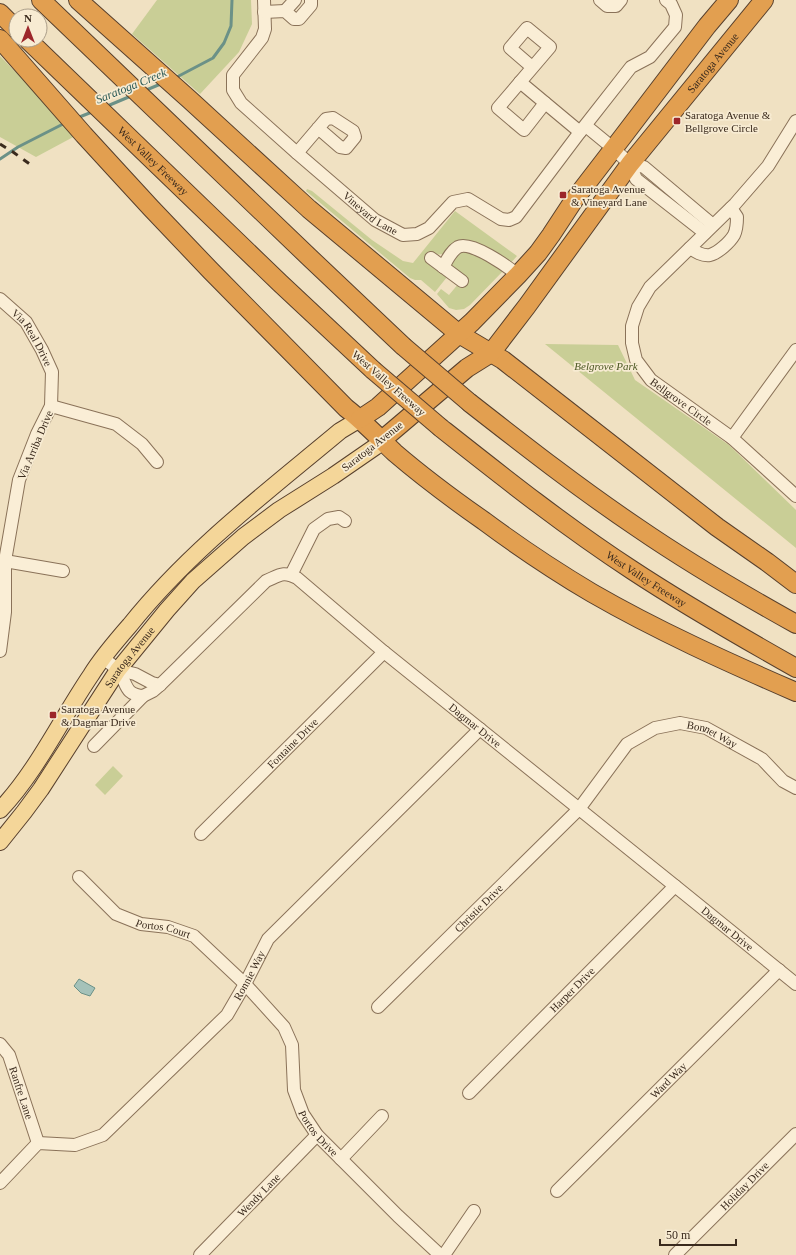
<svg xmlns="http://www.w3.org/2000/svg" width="796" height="1255" font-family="'Times New Roman',serif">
  <rect width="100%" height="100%" fill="#f0e1c2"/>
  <g fill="#c9ce96">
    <path d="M157,0H251L252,24L239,52L200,94L132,34Z"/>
    <path d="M0,56L77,135L36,157L0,137Z"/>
    <path d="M307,189L312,191L372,240L403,261L413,263L455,211L517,256L509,265L471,244L443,254L435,255L445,274V276L447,277L435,292L421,280H415L410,278L306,191Z"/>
    <path d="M458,251H471L503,271L470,305L464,309L456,310L449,308L437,294L441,289L449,295L459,283L451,266V262Z"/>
    <path d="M545,344L618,345L635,380L729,445L796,510V548Z"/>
    <path d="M113,766L123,776L105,795L95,785Z"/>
  </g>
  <path fill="#a5c2b9" stroke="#6b9187" d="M79,979L95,988L90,996L81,993L74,986Z"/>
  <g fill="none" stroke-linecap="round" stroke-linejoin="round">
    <g stroke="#6b9187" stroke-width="3">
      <path d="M175,78L213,58L224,43L231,26L232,0"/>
      <path d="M144,91L163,83"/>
      <path d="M105,107L131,96"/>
      <path d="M77,118L92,112"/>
      <path d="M0,159L18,147L65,123"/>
    </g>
    <g stroke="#8a7259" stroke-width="14">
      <g id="minor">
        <path id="s1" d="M264,0L265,29L262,38L233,75V90L241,103L297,153L375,220L403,235L417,234L429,228L453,202L468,199L501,219L509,220L516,217L580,132L631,67L650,57L675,27L676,15L671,4L666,0"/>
        <path d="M600,0L607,6H616L621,0"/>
        <path d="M285,11L295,0"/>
        <path d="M264,12L285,11L294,19H299L311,5V0"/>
        <path d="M532,67L510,48L527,28L550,47L498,108L524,130L545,103"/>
        <path d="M520,82L580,132"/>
        <path id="s2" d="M796,121L768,166L735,204L650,287L638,307L632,326V343L636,360L651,380L732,438L796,496"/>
        <path d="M586,126L614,149L630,164L636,179L705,233"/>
        <path d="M297,153L326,119L333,118L353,131L355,137L346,148L340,147L318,128"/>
        <path d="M630,164L644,167L713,225"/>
        <path d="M690,248C696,252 702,256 710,255C718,253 730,242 734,235C737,229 737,223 737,217L731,208"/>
        <path d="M431,258L462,281"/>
        <path d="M443,267C447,260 451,251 458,247C471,240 508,267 518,275"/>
        <path id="s3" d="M0,299L26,322L42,350L52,372L51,406L37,434L19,480L5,561V612L0,651"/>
        <path d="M51,406L116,424L142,444L157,462"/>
        <path d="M732,438L796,350"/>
        <path d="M5,561L63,571"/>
        <path d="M291,575L314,529L328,519L339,517L345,521"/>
        <path d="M103,658C108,662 115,666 118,671C128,683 123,694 143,696"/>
        <path d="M118,670L135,674L152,683L160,685"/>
        <path id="s4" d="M94,746L143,696L153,691L160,685L266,581C280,575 283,571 297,578L384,652L675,886L796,984"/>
        <path id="s5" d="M201,834L384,652"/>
        <path id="s6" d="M79,877L116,914L141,924L168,927L194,936L245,984L284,1027L292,1045L294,1090L303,1114L317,1135L398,1216L440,1255"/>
        <path id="s7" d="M378,1007L579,809L627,744L655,728L680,723L706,728L762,759L783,781L796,788"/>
        <path id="s8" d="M0,1044L9,1055L38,1143"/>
        <path id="s9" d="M469,1093L675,886"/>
        <path d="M341,1159L382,1116"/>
        <path id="s10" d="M0,1183L38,1143L75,1145L103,1135L227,1015L245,984L268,939L480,729"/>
        <path id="s11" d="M557,1191L779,970"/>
        <path id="s12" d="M200,1255L317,1135"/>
        <path d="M444,1255L474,1211"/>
        <path id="s13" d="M675,1255L796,1134"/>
      </g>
    </g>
    <g stroke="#58402d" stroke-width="18">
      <g id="major">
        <path d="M0,810C37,771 61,719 91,675C102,657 116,641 130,625C190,550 267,492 340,431L360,419"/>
        <path id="s14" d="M0,842L24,812L41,789L118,670L167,610L193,581L243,537L279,510L333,476L375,447L382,440"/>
      </g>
    </g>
    <g stroke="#58402d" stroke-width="20">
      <g id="highway">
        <path d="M41,0L309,257L403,346"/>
        <path d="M78,0L190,100L309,209L459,334L503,360L717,527L767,562L796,584"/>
        <path d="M0,13L16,29"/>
        <path d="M0,39L84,135L117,171L151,208L211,271L346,408C364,422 379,438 395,453C423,477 454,500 484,521C519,547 555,571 592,593C658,631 727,662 796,692"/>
        <path id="s15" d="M28,40L280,283L373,370"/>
        <path d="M470,403C525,446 580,489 638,528C689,563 742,594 796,624"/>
        <path d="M360,419L378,407L472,322L518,275L538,253L551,235L574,200L624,135L707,26L729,0"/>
        <path id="s16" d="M441,428C503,477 566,527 632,570C685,605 741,637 796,668"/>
        <path id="s17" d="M382,440L467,368L491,353L527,306L630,164L764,0"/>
      </g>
    </g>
    <use href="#minor" stroke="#faeed6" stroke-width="12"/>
    <use href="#major" stroke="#f4d699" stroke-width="16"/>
    <use href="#highway" stroke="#e29f50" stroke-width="18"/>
    <path stroke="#3a2a1d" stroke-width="3" stroke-dasharray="7 7" stroke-linecap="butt" d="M0,144L13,152L31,165"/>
    <g stroke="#58402d" stroke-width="20" stroke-linecap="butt">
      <g id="highway-bridge">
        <path d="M403,346L470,403"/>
        <path d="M373,370L441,428"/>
      </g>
    </g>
    <use href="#highway-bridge" stroke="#e29f50" stroke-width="18"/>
  </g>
  <g fill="#9c262a" stroke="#f7ebd2" stroke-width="1.5">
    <rect x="673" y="117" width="8" height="8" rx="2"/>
    <rect x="559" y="191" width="8" height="8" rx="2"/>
    <rect x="49" y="711" width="8" height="8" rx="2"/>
  </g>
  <g text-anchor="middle" stroke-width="3.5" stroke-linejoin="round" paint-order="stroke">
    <g font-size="11" fill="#3a2a1d" stroke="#f7ebd2">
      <text dy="4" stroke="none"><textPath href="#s17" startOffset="505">Saratoga Avenue</textPath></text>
      <text dy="4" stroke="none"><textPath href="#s15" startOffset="174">West Valley Freeway</textPath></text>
      <text dy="4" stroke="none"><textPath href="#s1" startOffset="286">Vineyard Lane</textPath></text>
      <text dy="4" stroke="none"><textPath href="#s3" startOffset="51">Via Real Drive</textPath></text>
      <text transform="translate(389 383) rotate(41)" y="4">West Valley Freeway</text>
      <text dy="4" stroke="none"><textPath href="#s2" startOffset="362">Bellgrove Circle</textPath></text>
      <text transform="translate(35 445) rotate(-67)" y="4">Via Arriba Drive</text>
      <text transform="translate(372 446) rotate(-38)" y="4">Saratoga Avenue</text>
      <text dy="4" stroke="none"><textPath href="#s16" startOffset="255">West Valley Freeway</textPath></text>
      <text dy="4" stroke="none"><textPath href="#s14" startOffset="226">Saratoga Avenue</textPath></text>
      <text dy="4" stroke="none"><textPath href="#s4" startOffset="503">Dagmar Drive</textPath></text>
      <text dy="4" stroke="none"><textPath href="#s7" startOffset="455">Bonnet Way</textPath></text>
      <text dy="4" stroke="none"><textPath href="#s5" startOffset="129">Fontaine Drive</textPath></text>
      <text dy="4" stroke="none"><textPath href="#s7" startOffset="141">Christie Drive</textPath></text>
      <text dy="4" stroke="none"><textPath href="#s4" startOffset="827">Dagmar Drive</textPath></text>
      <text dy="4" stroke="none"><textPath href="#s6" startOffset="102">Portos Court</textPath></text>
      <text dy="4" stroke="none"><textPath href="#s10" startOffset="340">Ronnie Way</textPath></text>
      <text dy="4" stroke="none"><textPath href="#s9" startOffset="146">Harper Drive</textPath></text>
      <text dy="4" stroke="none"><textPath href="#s11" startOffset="157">Ward Way</textPath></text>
      <text dy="4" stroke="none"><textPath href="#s8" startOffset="54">Ranfre Lane</textPath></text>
      <text dy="4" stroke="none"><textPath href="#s6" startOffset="377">Portos Drive</textPath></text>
      <text dy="4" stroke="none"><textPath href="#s13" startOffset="98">Holiday Drive</textPath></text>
      <text dy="4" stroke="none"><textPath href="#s12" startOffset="84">Wendy Lane</textPath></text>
    </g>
    <g font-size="11" fill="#3a2a1d" stroke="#f7ebd2" text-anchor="start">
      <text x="685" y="119">Saratoga Avenue &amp;<tspan x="685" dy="13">Bellgrove Circle</tspan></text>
      <text x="571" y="193">Saratoga Avenue<tspan x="571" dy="13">&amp; Vineyard Lane</tspan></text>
      <text x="61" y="713">Saratoga Avenue<tspan x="61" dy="13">&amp; Dagmar Drive</tspan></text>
    </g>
    <g font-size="11" font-style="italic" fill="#4b5723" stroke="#f7ebd2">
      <text x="606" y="370">Belgrove Park</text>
    </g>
    <g font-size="12" font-style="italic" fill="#2c5a56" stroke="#f7ebd2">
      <text transform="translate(131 86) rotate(-22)" y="4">Saratoga Creek</text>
    </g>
  </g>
  <g transform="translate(28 28)"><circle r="19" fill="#f7ebd2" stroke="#ab9e8a"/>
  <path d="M0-3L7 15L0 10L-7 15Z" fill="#9c262a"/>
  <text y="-6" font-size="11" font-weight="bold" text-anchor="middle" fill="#3a2a1d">N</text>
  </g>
  <path d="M660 1239v6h76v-6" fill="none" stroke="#3a2a1d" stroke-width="2"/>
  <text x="666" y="1239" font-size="12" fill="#3a2a1d" stroke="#f7ebd2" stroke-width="3" paint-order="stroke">50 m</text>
</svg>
